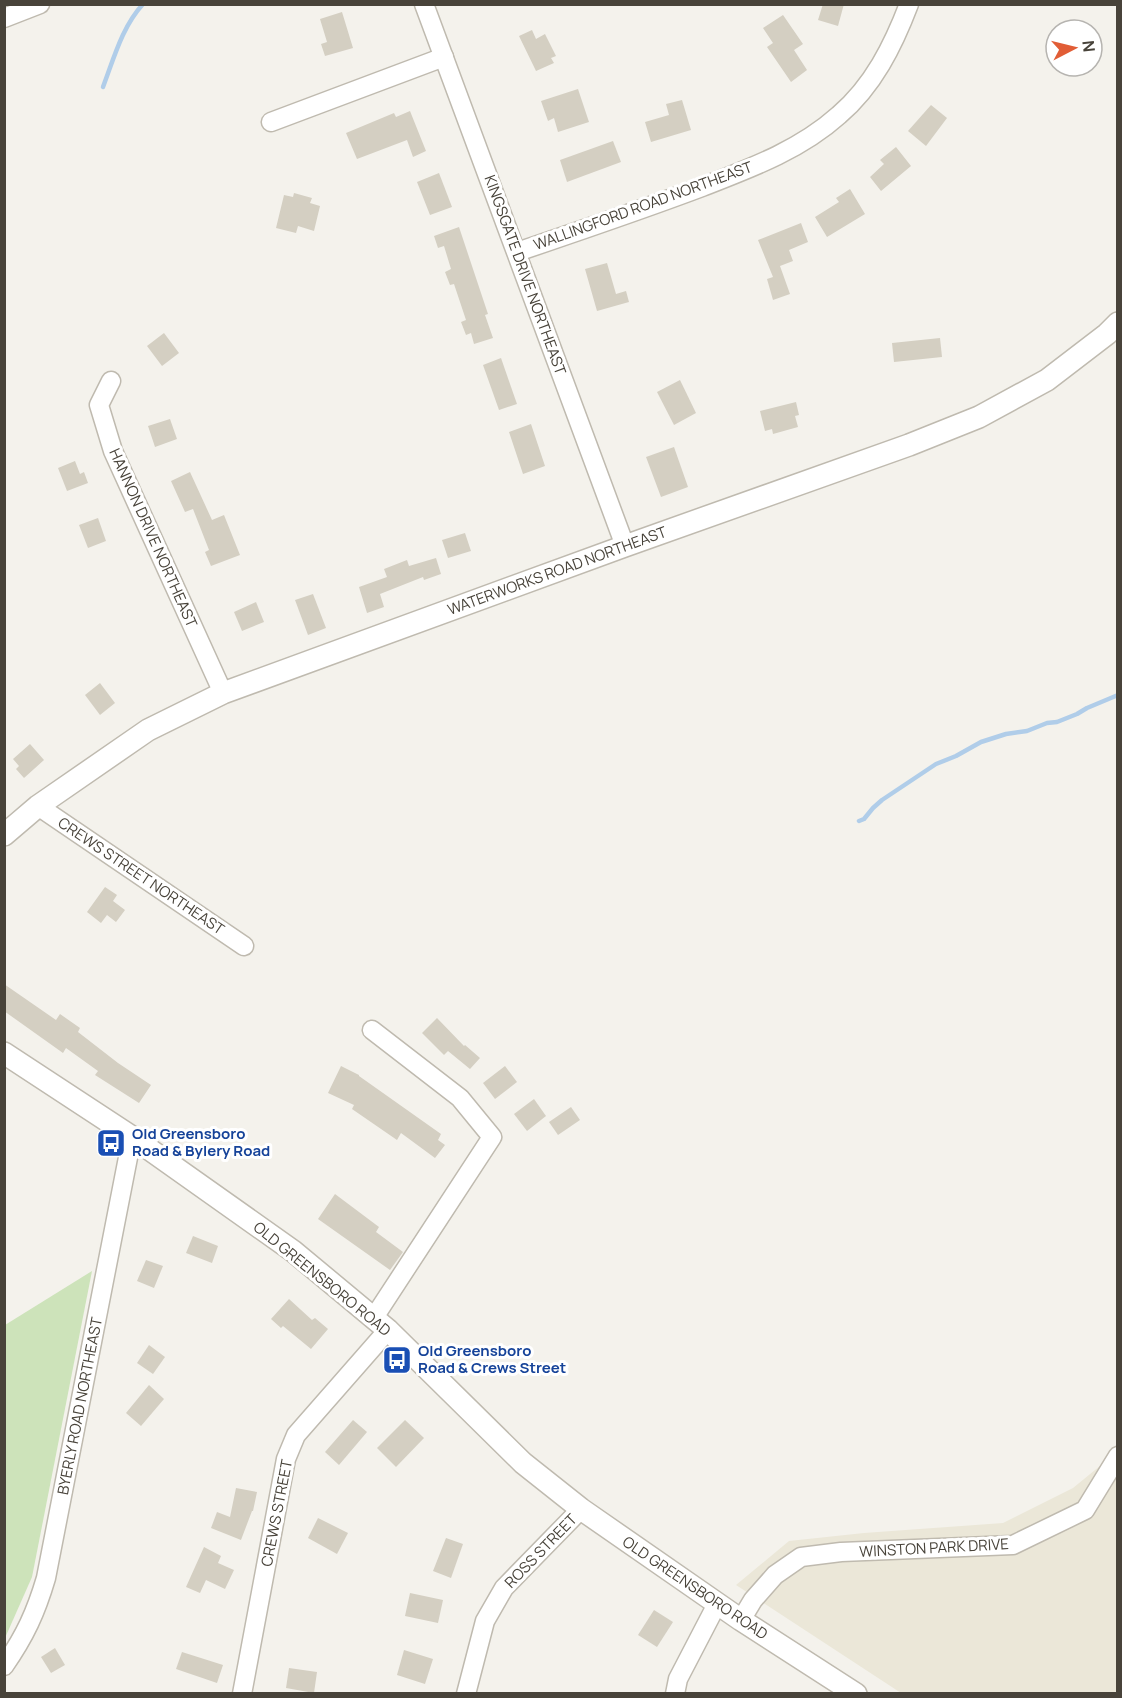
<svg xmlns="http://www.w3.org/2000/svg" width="1122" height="1698" font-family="Manrope,sans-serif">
  <rect width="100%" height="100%" fill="#f4f2ec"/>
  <path fill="#ebe7d8" d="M1117,1452V1693H901L736,1585L789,1541L864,1533L1003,1523L1073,1488Z"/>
  <path fill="#cde3ba" d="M92,1271L32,1577L5,1638V1325Z"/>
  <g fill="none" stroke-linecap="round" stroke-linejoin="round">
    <g stroke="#b0cde9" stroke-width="4.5">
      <path d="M103,87C114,58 122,27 143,4"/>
      <path d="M859,821L864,819L873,808L882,800L936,764L956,756L981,742L1006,734L1027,731L1047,723L1057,722L1077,714L1087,708L1118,695"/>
    </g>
  </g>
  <g fill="#d4cfc2">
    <path d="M823,4H844L838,26L818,20Z"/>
    <path d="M342,12L353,48L325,56L321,44L327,42L320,19Z"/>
    <path d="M783,15L803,44L794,50L807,70L791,82L767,47L773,43L763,28Z"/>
    <path d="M532,30L536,39L545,34L556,56L551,58L554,63L536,71L519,36Z"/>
    <path d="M578,89L589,122L558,132L554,118L548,121L541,101Z"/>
    <path d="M682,100L691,130L651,142L645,122L669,115L666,104Z"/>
    <path d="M931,105L947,118L926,146L908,131Z"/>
    <path d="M410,111L426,151L413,157L407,140L357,159L346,133L394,113L396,117Z"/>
    <path d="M613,141L621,162L567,182L560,160Z"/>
    <path d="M896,147L911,166L881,191L870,177L884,164L880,160Z"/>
    <path d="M439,173L452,207L430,215L417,182Z"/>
    <path d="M850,189L865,214L827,237L815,217L839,202L836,198Z"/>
    <path d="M294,193L312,198L310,203L320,206L314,231L298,226L296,233L276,228L284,195L293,197Z"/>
    <path d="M801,223L808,242L789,250L793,261L780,266L790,294L773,300L767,279L773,277L758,240Z"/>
    <path d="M459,227L488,314L485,315L493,338L474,344L471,333L466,335L461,322L466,320L454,284L450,285L445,272L451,269L444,246L438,248L434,236Z"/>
    <path d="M607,263L616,294L626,291L629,302L597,311L585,269Z"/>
    <path d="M164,333L179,353L162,366L147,346Z"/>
    <path d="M940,338L942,357L894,362L892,343Z"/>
    <path d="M501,358L517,404L499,410L483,365Z"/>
    <path d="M680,380L696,413L674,425L657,392Z"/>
    <path d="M796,402L799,415L795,416L798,427L773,434L772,429L765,431L760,411Z"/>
    <path d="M170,419L177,439L155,447L148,426Z"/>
    <path d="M531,424L545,466L523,474L509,432Z"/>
    <path d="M674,447L688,487L661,497L646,457Z"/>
    <path d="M75,461L80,474L84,472L88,483L67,491L58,468Z"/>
    <path d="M190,472L212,520L224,515L240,555L211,566L205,552L209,550L193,509L185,512L171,481Z"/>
    <path d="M98,518L106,541L88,548L79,525Z"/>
    <path d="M465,533L471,551L448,558L442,540Z"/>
    <path d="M436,558L441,574L424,580L423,577L380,594L384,607L367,613L359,587L387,577L384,569L407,560L409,566Z"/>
    <path d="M313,594L326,628L308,635L295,600Z"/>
    <path d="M256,602L264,622L242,631L234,612Z"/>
    <path d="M100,683L115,703L100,715L85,695Z"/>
    <path d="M30,744L44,760L24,778L16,769L19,766L13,759Z"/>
    <path d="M105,887L117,895L113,901L125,910L116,922L107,915L101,923L87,912Z"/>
    <path d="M4,984L56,1020L60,1014L80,1028L78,1032L118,1063L151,1085L139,1103L95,1075L98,1071L66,1048L63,1053L4,1011Z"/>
    <path d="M437,1018L464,1046L465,1045L480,1058L470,1069L448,1051L444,1055L422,1033Z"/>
    <path d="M341,1066L359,1075V1076L441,1134L438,1140L445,1145L435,1158L401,1133L397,1140L352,1109L354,1105L328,1093Z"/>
    <path d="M505,1066L517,1082L495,1099L483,1083Z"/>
    <path d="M534,1099L546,1116L527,1131L514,1114Z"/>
    <path d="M571,1107L580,1120L558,1135L549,1122Z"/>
    <path d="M335,1194L379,1227L376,1232L403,1252L390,1270L318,1219Z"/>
    <path d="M193,1236L218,1246L212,1263L186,1253Z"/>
    <path d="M146,1260L163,1266L154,1288L137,1281Z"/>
    <path d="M289,1299L312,1320L315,1318L328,1329L311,1349L283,1326L281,1328L271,1319Z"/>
    <path d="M149,1345L165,1357L153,1374L137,1363Z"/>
    <path d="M149,1385L164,1399L141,1426L126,1413Z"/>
    <path d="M353,1420L367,1432L339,1465L325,1452Z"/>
    <path d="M405,1420L424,1438L396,1467L377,1448Z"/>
    <path d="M236,1488L257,1492L253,1511H252L241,1540L211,1528L217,1512L230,1517Z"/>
    <path d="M318,1518L348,1533L337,1554L308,1538Z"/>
    <path d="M446,1538L463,1544L451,1578L433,1571Z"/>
    <path d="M204,1547L221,1556L218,1563L234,1570L225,1589L206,1580L200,1593L186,1587Z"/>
    <path d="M410,1593L443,1600L438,1623L405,1616Z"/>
    <path d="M654,1610L673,1622L657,1647L638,1635Z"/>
    <path d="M55,1648L65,1665L51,1673L41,1657Z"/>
    <path d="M404,1650L433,1659L425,1684L397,1675Z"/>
    <path d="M182,1652L223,1665L217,1683L176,1669Z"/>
    <path d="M289,1668L317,1672L314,1693L286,1688Z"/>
  </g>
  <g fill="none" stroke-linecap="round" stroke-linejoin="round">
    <g stroke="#bfbaaf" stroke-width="21">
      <g id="minor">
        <path d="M424,4L625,546"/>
        <path d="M4,18L40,4"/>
        <path d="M271,122L444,57"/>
        <path d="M517,252C579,231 641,210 702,187C751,168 800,150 839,115C873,86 893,46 909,4"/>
        <path d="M111,381L99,405L113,451L223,693"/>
        <path d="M38,806L244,946"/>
        <path d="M372,1030L460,1098L492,1137L373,1319"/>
        <path d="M741,1620L753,1600L775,1575L801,1557L841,1552L1013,1545L1085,1510L1118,1456"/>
        <path d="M4,1666C25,1636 36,1612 46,1578L132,1137"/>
        <path d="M242,1694L286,1459L296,1435L388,1330"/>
        <path d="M466,1694L485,1621L504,1588L581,1509"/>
        <path d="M675,1694L678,1679L717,1604"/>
      </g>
    </g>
    <g stroke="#bfbaaf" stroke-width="24">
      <g id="tertiary">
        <path d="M4,835L38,806L148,730L223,693L625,546L909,445L979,417L1047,380L1107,334L1118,323"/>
        <path d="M4,1053L132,1137L293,1251L388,1330L523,1463L581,1509L741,1620L856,1694"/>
      </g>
    </g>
    <use href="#minor" stroke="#fff" stroke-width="18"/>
    <use href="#tertiary" stroke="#fff" stroke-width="21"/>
  </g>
  <defs>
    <g id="bus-square" transform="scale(1.5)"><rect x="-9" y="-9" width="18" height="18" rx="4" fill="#1a4fb4" stroke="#fff"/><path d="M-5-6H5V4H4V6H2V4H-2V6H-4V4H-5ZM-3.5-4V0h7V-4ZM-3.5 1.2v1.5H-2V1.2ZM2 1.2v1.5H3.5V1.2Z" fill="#fff"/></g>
  </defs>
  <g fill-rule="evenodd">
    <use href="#bus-square" x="111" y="1143"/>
    <use href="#bus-square" x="397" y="1360"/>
  </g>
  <g text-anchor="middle" stroke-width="6" stroke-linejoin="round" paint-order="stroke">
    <g font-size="15" fill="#48433a" stroke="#fff">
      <text transform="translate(643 206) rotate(-20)" y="5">WALLINGFORD ROAD NORTHEAST</text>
      <text transform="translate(525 275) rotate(70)" y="5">KINGSGATE DRIVE NORTHEAST</text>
      <text transform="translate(153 538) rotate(66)" y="5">HANNON DRIVE NORTHEAST</text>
      <text transform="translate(557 571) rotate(-20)" y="5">WATERWORKS ROAD NORTHEAST</text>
      <text transform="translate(141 876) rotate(34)" y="5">CREWS STREET NORTHEAST</text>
      <text transform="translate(322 1279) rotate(39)" y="5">OLD GREENSBORO ROAD</text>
      <text transform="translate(80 1406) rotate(-79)" y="5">BYERLY ROAD NORTHEAST</text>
      <text transform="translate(277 1513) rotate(-79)" y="5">CREWS STREET</text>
      <text transform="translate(934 1548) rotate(-3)" y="5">WINSTON PARK DRIVE</text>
      <text transform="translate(541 1551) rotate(-46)" y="5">ROSS STREET</text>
      <text transform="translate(695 1588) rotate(34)" y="5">OLD GREENSBORO ROAD</text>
    </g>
    <g font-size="15" font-weight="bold" fill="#164399" stroke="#fff" text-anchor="start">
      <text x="132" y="1139">Old Greensboro<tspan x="132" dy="17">Road &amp; Bylery Road</tspan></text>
      <text x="418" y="1356">Old Greensboro<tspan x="418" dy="17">Road &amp; Crews Street</tspan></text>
    </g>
  </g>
  <rect width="1122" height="1698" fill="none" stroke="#48433a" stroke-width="12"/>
  <g transform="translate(1074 48) rotate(83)"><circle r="28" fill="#ffffff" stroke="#b6b4b0" stroke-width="1.5"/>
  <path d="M0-4.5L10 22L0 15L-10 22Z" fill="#e15d36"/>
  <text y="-9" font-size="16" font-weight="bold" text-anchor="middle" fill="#48433a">N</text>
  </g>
</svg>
